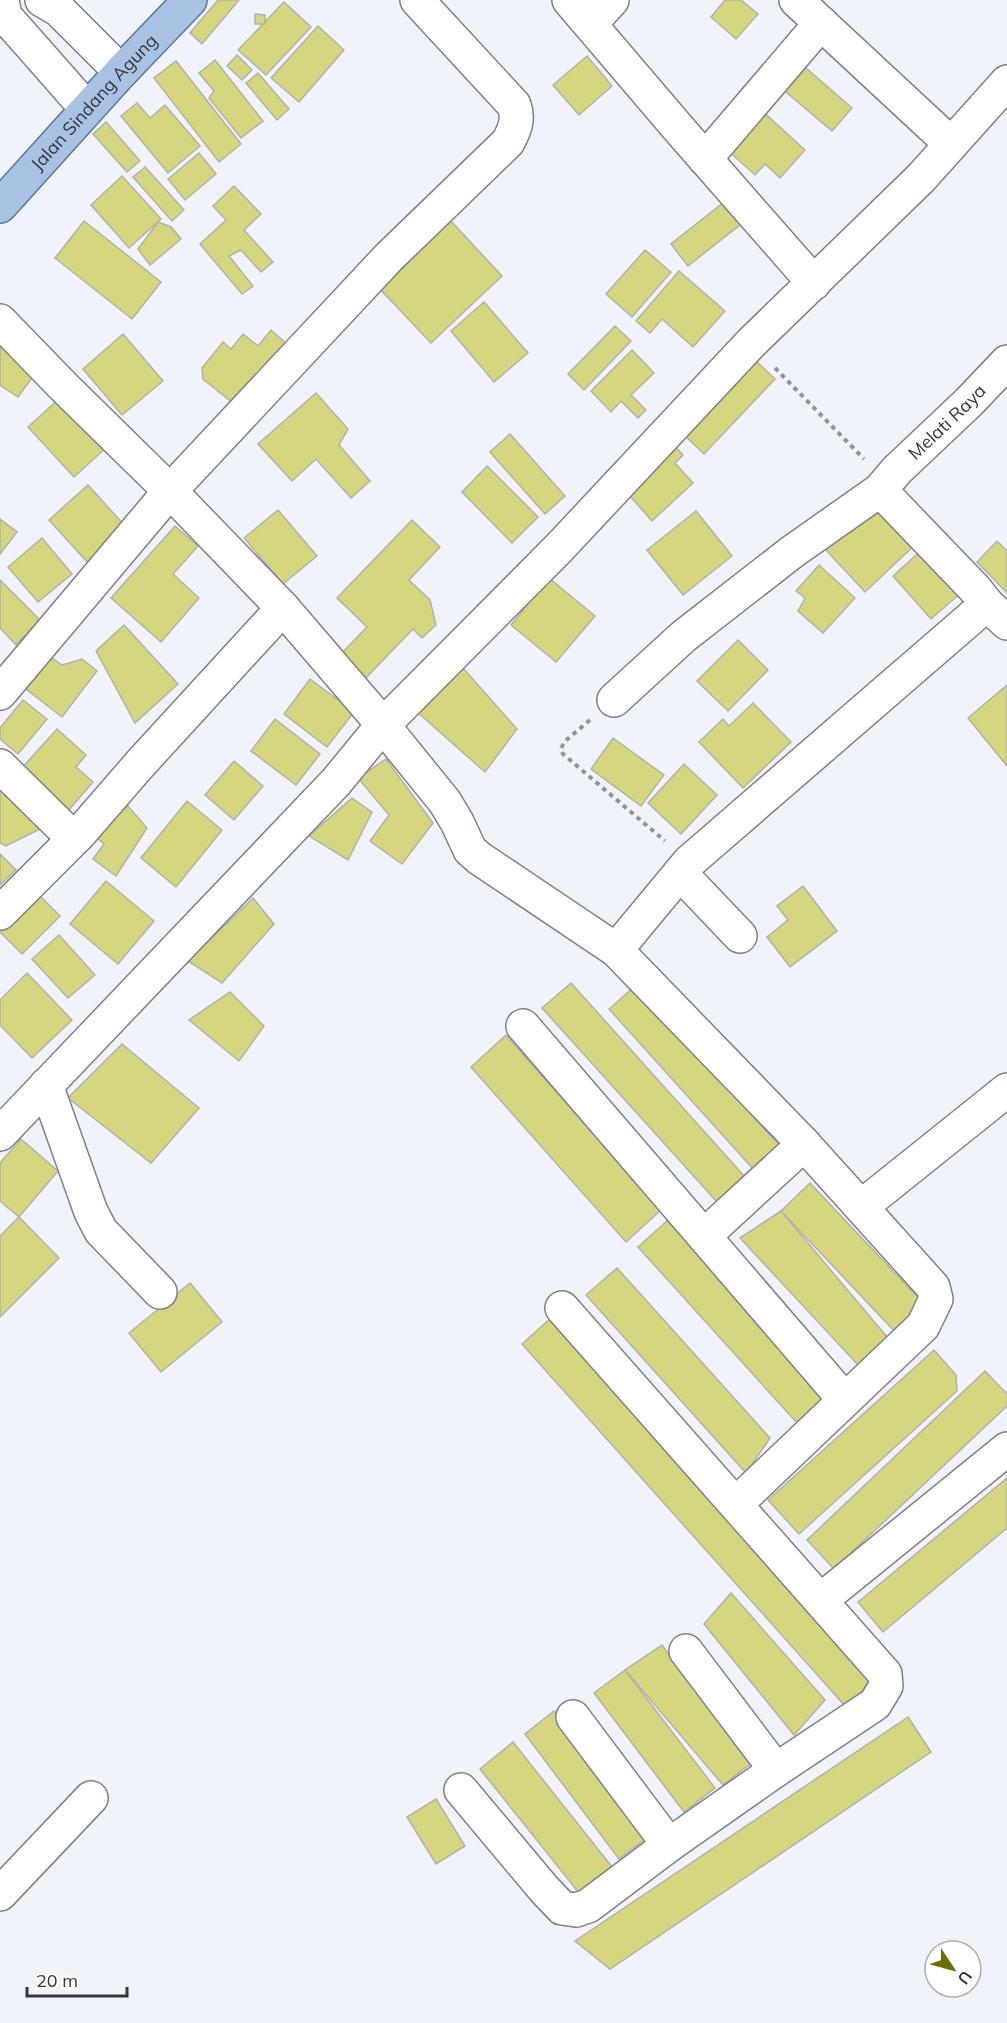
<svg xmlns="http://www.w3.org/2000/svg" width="1007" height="2023" font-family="Mulish,sans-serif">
  <rect width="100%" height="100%" fill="#f0f4fa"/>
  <g fill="#d6d580" stroke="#b2b2ab" stroke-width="1.5">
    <path d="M218,0H239L202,44L190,33Z"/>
    <path d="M725,0H741L758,14L736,39L711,17Z"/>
    <path d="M284,2L311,27L266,75L238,50Z"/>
    <path d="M255,14L265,15V24H255Z"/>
    <path d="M318,26L344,50L299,102L271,78Z"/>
    <path d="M237,55L252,70L242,80L227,66Z"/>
    <path d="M587,56L612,86L579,115L553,85Z"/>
    <path d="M215,60L263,121L241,138L209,98L214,91L199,73Z"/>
    <path d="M176,61L241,144L219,162L154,78Z"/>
    <path d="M806,68L852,108L832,131L780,87Z"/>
    <path d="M258,73L289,109L277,120L246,83Z"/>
    <path d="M137,103L150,118L165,105L200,146L168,173L121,116Z"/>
    <path d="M759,108L805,150L780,178L765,164L755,175L724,147Z"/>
    <path d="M106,122L140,161L127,172L93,134Z"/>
    <path d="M199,153L216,174L185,200L168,179Z"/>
    <path d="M145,167L184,210L172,221L133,177Z"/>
    <path d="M122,176L161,219L129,248L91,205Z"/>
    <path d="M234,186L261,214L244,230L273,262L261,272L241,250L229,256L253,286L242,294L200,244L226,220L213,206Z"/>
    <path d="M724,202L741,224L688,266L671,244Z"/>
    <path d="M450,220L502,276L431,343L379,288Z"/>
    <path d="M84,221L161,282L132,319L55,258Z"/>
    <path d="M158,222L171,227L181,239L150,265L138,249Z"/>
    <path d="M645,250L671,272L632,317L606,294Z"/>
    <path d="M679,271L725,311L693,347L662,319L650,333L636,321Z"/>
    <path d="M484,302L528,353L494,382L451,331Z"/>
    <path d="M615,326L631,341L584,390L568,374Z"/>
    <path d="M271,330L293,349L243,411L203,379L202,368L223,342L231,349L243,334L258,346Z"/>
    <path d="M123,334L163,381L122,415L83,369Z"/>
    <path d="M0,344L37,371L18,397L0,385Z"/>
    <path d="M632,350L654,373L631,395L646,410L638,418L621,401L611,412L591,391Z"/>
    <path d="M750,355L775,379L704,454L679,430Z"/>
    <path d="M316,393L348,429L339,445L370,481L351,498L316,459L292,481L258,444Z"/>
    <path d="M62,396L108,446L74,477L28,427Z"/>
    <path d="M510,434L565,496L545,514L490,452Z"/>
    <path d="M671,442L683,455L675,463L693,483L652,521L629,495Z"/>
    <path d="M487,466L538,517L512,543L462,492Z"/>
    <path d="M88,485L125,526L87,562L49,520Z"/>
    <path d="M877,499L918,542L865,592L825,549Z"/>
    <path d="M278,510L317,556L283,584L244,538Z"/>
    <path d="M696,511L732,556L683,595L647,550Z"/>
    <path d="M0,519L17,532L0,554Z"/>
    <path d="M412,520L440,547L409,580L430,600L436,625L422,638L413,629L361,683L336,659L367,627L337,598Z"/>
    <path d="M175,526L198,546L173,574L199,598L161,642L111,598Z"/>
    <path d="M42,538L72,574L38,602L8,567Z"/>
    <path d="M997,541L1007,551V593L977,562Z"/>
    <path d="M925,547L964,590L931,619L893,576Z"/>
    <path d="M819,565L855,598L823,633L798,611L805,598L796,591Z"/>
    <path d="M549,578L595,616L556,662L511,625Z"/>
    <path d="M0,580L40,620L16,645L0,628Z"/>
    <path d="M124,625L178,684L135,723L96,651Z"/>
    <path d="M738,640L768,670L728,711L697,681Z"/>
    <path d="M51,657L62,665L82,659L97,671L62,717L26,689Z"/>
    <path d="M463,668L517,729L485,772L416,711Z"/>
    <path d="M310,679L354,712L327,747L284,714Z"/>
    <path d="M1007,685V766L968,718Z"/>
    <path d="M23,700L47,719L18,754L0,739V728Z"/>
    <path d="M753,703L791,742L743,788L699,742L723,719L729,726Z"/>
    <path d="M275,719L320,754L296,785L251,751Z"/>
    <path d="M57,729L86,755L76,767L93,782L69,810L21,769Z"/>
    <path d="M613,738L664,775L641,806L591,769Z"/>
    <path d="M386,759L433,823L402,864L370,841L389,815L358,778Z"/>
    <path d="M234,761L263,786L234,820L205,795Z"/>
    <path d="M684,764L717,795L681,834L648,803Z"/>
    <path d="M0,783L44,827L6,846L0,843Z"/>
    <path d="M352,798L372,812L348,860L309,836Z"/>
    <path d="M187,801L222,830L176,887L141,858Z"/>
    <path d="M128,806L147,828L116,876L93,859L104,844L93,834Z"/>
    <path d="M0,854L16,870L0,885Z"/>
    <path d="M106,881L154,921L118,964L70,924Z"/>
    <path d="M803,886L837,931L790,967L767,937L788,920L777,906Z"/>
    <path d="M37,893L60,916L22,954L0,932V930Z"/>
    <path d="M253,898L274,924L222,983L188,961Z"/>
    <path d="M59,935L95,975L68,998L32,959Z"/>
    <path d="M27,973L72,1020L32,1058L0,1025V1000Z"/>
    <path d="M571,983L745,1177L717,1202L542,1008Z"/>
    <path d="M635,986L780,1146L754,1170L609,1009Z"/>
    <path d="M230,992L264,1026L239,1061L189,1020Z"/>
    <path d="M506,1035L661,1210L626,1242L471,1067Z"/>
    <path d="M122,1044L199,1108L151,1163L68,1098Z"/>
    <path d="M21,1139L58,1171L19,1217L0,1201V1163Z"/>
    <path d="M810,1183L925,1305L896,1333L781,1211Z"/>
    <path d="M781,1211L888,1338L859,1366L740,1238Z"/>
    <path d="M19,1217L59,1258L0,1317V1236Z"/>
    <path d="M668,1220L827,1395L797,1423L638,1247Z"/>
    <path d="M617,1268L770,1438L746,1473L586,1295Z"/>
    <path d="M190,1283L222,1322L161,1372L129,1333Z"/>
    <path d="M552,1317L875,1680L845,1706L522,1344Z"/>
    <path d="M934,1350L956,1375L957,1391L799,1534L768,1500Z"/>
    <path d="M985,1371L1007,1394V1406L834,1569L807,1540Z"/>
    <path d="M1007,1478V1528L883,1632L858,1602Z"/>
    <path d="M731,1593L825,1700L794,1735L704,1624Z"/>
    <path d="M662,1645L750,1764L723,1785L625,1670Z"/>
    <path d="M625,1670L715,1788L684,1812L594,1693Z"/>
    <path d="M554,1711L649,1836L619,1859L525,1734Z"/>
    <path d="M908,1717L931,1752L610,1969L575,1941Z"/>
    <path d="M513,1742L612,1867L579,1893L480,1769Z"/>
    <path d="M436,1799L465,1846L436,1864L407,1817Z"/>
  </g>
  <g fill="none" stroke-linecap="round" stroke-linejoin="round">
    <g stroke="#7e8288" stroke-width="36">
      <g id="minor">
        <path d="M2,0L5,16L87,109"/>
        <path d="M42,0L59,10L121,72"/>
        <path d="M569,0L679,129L814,283"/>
        <path d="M796,0L951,144"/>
        <path d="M590,24L612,0"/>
        <path d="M705,159L821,23"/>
        <path d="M0,321L64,387L170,491L283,608L373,713L445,802L457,822L470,850L479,858L616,950L689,862L987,604L1007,623"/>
        <path d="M880,490L976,590L987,604"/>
        <path d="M0,693L170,491L389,257L508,142C515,129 519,119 514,105L417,0"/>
        <path id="s1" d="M614,700L684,636L792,552L880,490L897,470L969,402L1007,362"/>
        <path d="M0,766L74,839"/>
        <path d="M680,873L740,936"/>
        <path d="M0,913L81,832L140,764L283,608"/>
        <path d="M616,950L804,1144L933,1287L936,1299L923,1326L736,1504"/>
        <path d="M523,1026L844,1399"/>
        <path d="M46,1085L91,1212L101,1231L160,1292"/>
        <path d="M0,1134L336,782L382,726L559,548L751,343L921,178L1007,82"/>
        <path d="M861,1207L1007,1090"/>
        <path d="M704,1236L804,1144"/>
        <path d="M821,1600L1007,1449"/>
        <path d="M686,1651L776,1770"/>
        <path d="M573,1717L669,1845"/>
        <path d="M461,1790L544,1889L562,1908L576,1910L588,1906L669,1845L776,1770L875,1704L886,1686L885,1674L562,1308"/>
        <path d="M0,1894L91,1798"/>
      </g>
    </g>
    <g stroke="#5b779c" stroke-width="36">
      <g id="major">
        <path id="s2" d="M0,206L121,72L190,0"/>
      </g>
    </g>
    <g stroke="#919398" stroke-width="4" stroke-dasharray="4.5 4.5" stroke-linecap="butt">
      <path d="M775,368L864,459"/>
      <path d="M590,720L564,742L561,749L563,754L665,841"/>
    </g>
    <use href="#minor" stroke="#fff" stroke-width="33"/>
    <use href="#major" stroke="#a9c2e4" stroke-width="33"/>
  </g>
  <g text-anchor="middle" stroke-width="4.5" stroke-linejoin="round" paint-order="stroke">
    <g font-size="18" fill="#353639" stroke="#fff">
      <text dy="6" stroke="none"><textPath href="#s2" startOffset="140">Jalan Sindang Agung</textPath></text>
      <text dy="6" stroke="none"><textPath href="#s1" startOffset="435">Melati Raya</textPath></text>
    </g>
  </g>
  <g transform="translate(953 1969) rotate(126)"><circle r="28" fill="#ffffff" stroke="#aeafb0" stroke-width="1.5"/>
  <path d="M0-4.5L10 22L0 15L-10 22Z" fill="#6f6c0b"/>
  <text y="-9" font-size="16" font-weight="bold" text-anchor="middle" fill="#353639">U</text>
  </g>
  <path d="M27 1987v9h100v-9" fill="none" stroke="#353639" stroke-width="3"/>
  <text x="36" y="1987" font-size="18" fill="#353639" stroke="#ffffff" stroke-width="4.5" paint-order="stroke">20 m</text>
</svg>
